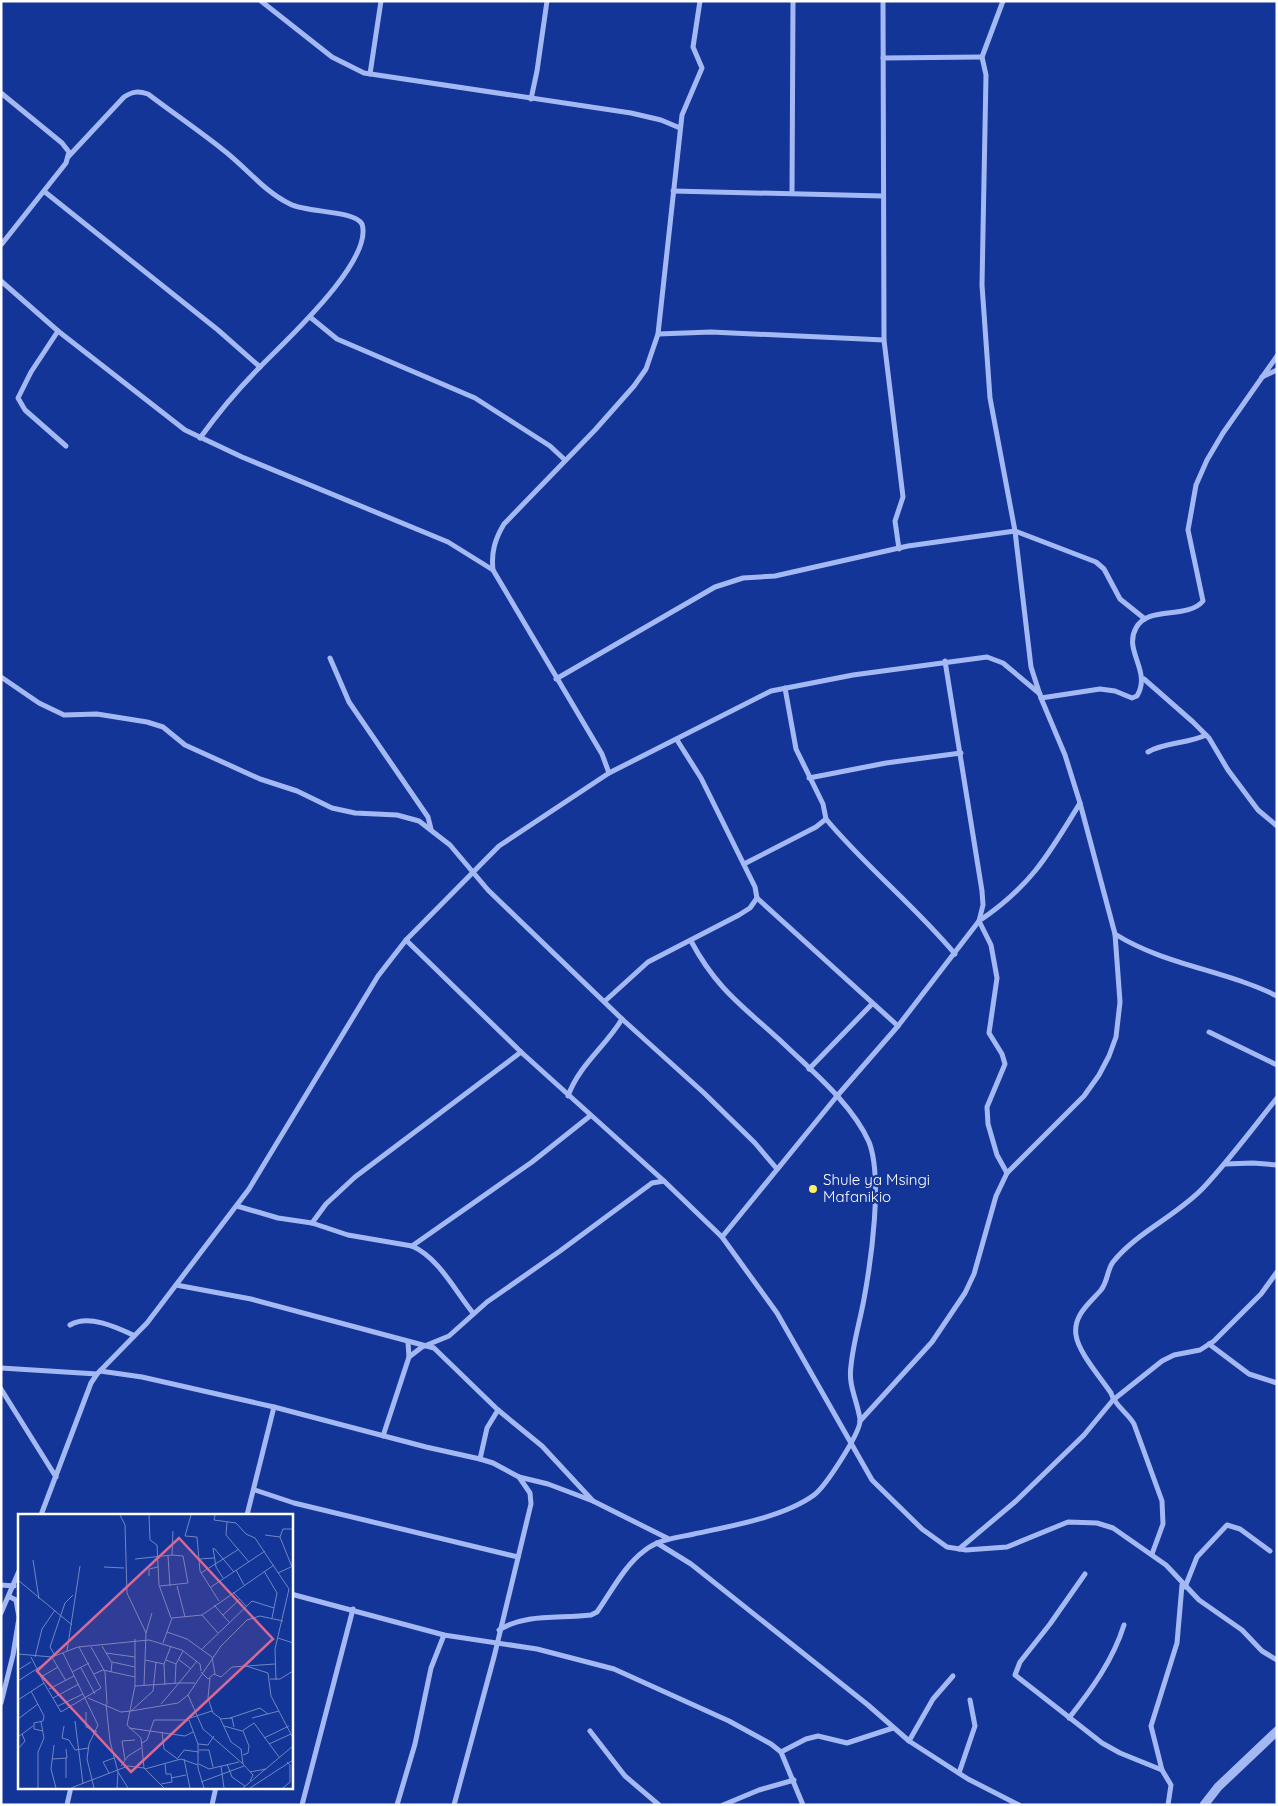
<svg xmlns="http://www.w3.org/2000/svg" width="1278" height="1806" font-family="Quicksand,sans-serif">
  <rect width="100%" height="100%" fill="#133597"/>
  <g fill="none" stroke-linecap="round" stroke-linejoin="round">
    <g stroke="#a4b9f3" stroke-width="5">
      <path d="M261,1L332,57L364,73L631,113L661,120L680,128"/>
      <path d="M883,1L884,340L903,497L895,521L899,549"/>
      <path d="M1003,1L982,57L986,75L982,285L990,398L1015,531L1031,667L1041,698L1065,755L1080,803L1115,934C1164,965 1225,970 1277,996"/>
      <path d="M883,58L982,57"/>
      <path d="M370,74L381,1"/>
      <path d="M1,93L62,143L69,152L66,163L1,245"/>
      <path d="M531,99L537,71L547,1"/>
      <path d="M68,157L124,97C133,91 139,91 148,94C173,113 198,130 222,149C246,167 263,191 290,204C307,213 354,210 362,224C374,261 284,342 260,367C238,389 218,413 200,438"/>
      <path d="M673,191L883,196"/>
      <path d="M45,192L218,330L260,367"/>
      <path d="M792,193L793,1"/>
      <path d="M1,281L58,331L185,430L242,457L448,542L493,570"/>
      <path d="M310,317L337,339L475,398L550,446L565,460"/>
      <path d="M58,331L31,372L18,398L25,410L66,446"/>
      <path d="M658,334L711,332L884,340"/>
      <path d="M1262,377L1277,370"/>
      <path d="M330,658L349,702L428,817L431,829"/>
      <path d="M1,677L39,703L64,715L97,714L147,722L163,727L185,745L260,779L297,791L332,808L355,813L397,815L419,821L450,845L488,890L622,1019L704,1093L755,1143L777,1169"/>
      <path d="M556,679L715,587L743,578L775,576L908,546L1015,531L1096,562L1104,569L1120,599L1145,619"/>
      <path d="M1144,679L1193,722L1209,738L1228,770L1258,810L1277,826"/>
      <path d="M1041,698L1100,689L1115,691L1132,698L1137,696C1152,671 1123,651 1136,628C1148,605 1187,620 1203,601L1188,530L1196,485L1207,460L1223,433L1277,356"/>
      <path d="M1148,752C1165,742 1187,744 1206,735"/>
      <path d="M609,773L602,754L493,570C491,552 495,539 504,524L595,430L634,386L646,369L658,334L682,115L702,68L693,47L700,1"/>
      <path d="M809,778L886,763L961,753"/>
      <path d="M826,819C866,867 915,906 955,954"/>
      <path d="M744,864L816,827L826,819L823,804L796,749L785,688"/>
      <path d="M757,898L898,1026"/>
      <path d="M406,940L521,1052L664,1181L722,1237L777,1313L872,1480L922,1529L947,1547L966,1550L1007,1547L1068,1522L1097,1523L1113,1528L1166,1565L1199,1600L1242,1630L1262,1651L1277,1660"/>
      <path d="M605,1001L648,962L739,915L750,908L757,898L755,887L701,778L677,740"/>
      <path d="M1209,1032L1277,1065"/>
      <path d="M809,1069L872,1004"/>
      <path d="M568,1096C579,1065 606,1046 622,1019"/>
      <path d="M1225,1164L1253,1163L1277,1165"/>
      <path d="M1007,1173L997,1155L988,1124L987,1107L1005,1064L1002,1054L989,1033L997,978L991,945L979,921C1031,886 1049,854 1080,803"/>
      <path d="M237,1206L278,1218L312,1223L348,1235L412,1246C439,1258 455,1291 473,1313"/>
      <path d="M312,1223L326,1204L355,1177L521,1052"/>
      <path d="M722,1237L837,1096L898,1026L979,921L983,905L982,891L945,661"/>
      <path d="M412,1246L532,1162L590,1116"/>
      <path d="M176,1285L251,1299L434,1348L498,1410L542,1446L593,1501L667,1538"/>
      <path d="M70,1325C88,1314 116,1327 133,1335"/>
      <path d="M408,1342L409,1357"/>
      <path d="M1209,1344L1249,1374L1277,1383"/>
      <path d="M1,1368L97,1374"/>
      <path d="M100,1371L142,1377L274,1407L426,1447L480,1459L493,1463L519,1477L548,1484L593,1501"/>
      <path d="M1,1389L56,1477"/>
      <path d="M860,1421L932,1342L965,1293L974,1274L996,1196L1007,1173L1084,1096L1099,1075L1109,1056L1116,1037L1120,1002L1115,934"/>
      <path d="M383,1436L409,1357L422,1347L449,1336L487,1302L560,1251L652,1183L664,1181"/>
      <path d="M480,1459L487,1428L498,1410"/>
      <path d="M255,1490L294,1503L518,1557"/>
      <path d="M41,1515L91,1383L97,1374L147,1323L249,1189L378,976L406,940L499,846L609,773L771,691L853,675L987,657L1003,663L1040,694"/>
      <path d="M247,1515L274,1407"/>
      <path d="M657,1543L691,1564L868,1705L909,1741L968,1779L1019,1805"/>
      <path d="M959,1549L1016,1501L1084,1435L1113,1400L1162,1361L1174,1355L1200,1350L1214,1341L1261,1294L1277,1272"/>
      <path d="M1152,1554L1163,1524L1162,1501L1134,1424C1128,1413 1114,1405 1111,1393C1101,1378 1078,1352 1076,1335C1073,1315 1090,1303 1101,1290C1108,1281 1107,1270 1113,1262C1138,1231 1177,1216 1204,1187C1230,1159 1253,1128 1277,1098"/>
      <path d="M1085,1574L1050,1624L1020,1662L1015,1675L1102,1743L1120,1753L1162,1770"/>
      <path d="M1,1585L14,1586"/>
      <path d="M1185,1587L1197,1557L1227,1525L1240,1529L1270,1551"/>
      <path d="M291,1594L444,1635L537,1649L614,1669L729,1721L771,1744L781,1752L803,1805"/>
      <path d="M10,1597L16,1600L19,1617"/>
      <path d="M1,1613L19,1571"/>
      <path d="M499,1630C526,1613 560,1619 591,1615L597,1612C611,1592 625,1565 644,1551C659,1539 676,1538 694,1534C731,1526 784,1517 814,1495C825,1487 862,1431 860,1419C857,1400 848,1385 851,1366C853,1344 860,1321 864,1299C871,1261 883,1178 869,1142C852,1104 813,1072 784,1044C744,1007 717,990 691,941"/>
      <path d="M1,1703L13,1655L19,1618"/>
      <path d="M1069,1718C1092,1689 1113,1660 1124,1625"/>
      <path d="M590,1731L625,1776L659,1805"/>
      <path d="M909,1741L933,1699L953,1676"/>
      <path d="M781,1752L806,1739L818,1736L847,1743L893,1728"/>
      <path d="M959,1773L975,1726L970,1700"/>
      <path d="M67,1805L71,1787"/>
      <path d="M212,1805L216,1787"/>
      <path d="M302,1805L353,1609"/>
      <path d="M397,1805L415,1744L431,1668L444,1635"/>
      <path d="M454,1805L494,1657L531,1504L530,1493L519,1477"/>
      <path d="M723,1805L759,1790L794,1780"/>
      <path d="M1168,1805L1171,1785L1162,1770L1151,1726L1177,1643L1182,1585"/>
    </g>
    <path stroke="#a4b9f3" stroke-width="9" d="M1204,1805L1218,1787L1277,1731"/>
  </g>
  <circle fill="#fe6" stroke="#133597" stroke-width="2" cx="813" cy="1189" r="5"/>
  <g text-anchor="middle" stroke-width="4.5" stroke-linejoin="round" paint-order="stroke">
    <g font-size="15" fill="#fff" stroke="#133597" text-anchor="start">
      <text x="823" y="1185">Shule ya Msingi<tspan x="823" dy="17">Mafanikio</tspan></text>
    </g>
  </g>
  <g transform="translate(18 1514)">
    <rect width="275" height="275" fill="#133597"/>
    <path fill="none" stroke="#7186c1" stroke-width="1" d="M102,1L107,11L109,79L128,119L126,171M131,1L132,26L139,31L141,71L153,104M173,1L167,22L179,23L182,57L201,87M197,1L196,6L218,9L228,20L237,24L271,75L257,135L258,166M209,8L208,21L231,48M247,21L262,23L265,15H275M262,23L274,53M195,34L198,53L205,64M196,34L216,58M150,42L152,72M117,45L154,41L155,17M181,45L196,44M15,46L21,85M86,53L106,54M218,56L226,71M246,57L259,79L254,104M183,59L221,35M260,59L275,52M131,62V55L140,53M0,66L54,111M142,72L170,69L165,42L154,41M159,72L167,103M193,73L247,37M215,78L228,92M196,91L211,108M184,101L200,119M205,101L222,85M149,118L169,125L194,143L197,160M128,119L134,99M260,124L275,129M117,125V172L109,211L123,224L126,254M145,129L154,104L184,101L256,51M84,132L94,149L93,158M61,133L83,174M73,133L87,158L89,190M184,135L234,87L256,94M275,136V153M49,137L62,52M45,139L80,211L71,230L69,245L76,274M88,139L117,143M0,140L34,143L60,133L131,126L164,136L182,150L183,157M37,142L32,133L47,89L55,81M17,143L24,115L37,96M35,145L48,167M160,145L173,155M127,146L146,150L153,132M148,146L158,150L165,137M94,148L117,153M146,150L147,171M225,151L250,159L253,182L275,224M63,154L77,180M0,156L13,148M17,156L36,143M54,158L71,149M183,158L190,165L196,160L203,163L214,153L257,150M76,160L85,156L117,163M23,163L40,153M192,164L190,184L195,199L202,204L213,228L223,235L225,250M252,165H262L275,157M0,167L17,156M26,169L43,198L83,174M157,170L158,150M117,172L161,169L179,147M31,175L56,162M13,177L26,202L25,207L16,209V215L25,217M35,184L61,170M70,184L103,198L113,197L135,177L138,148M0,186L26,169L13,143M88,190L92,227L100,258L99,274M143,190L161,169H177M40,192L65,180M113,197L160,189L170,181M68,198V213L79,218M172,204L194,197M212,204L242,194L250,200M234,204L261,197M0,205L20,190M202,205L214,204L216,213M57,207L65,270M46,212L44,224L51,226L57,236L71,234M206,212L224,217L236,209L261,243M111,214L167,222L175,218M144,218L146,235L161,246M0,223L15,212M246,224L271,212M124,229L129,226L136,206H171L180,230V254L186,274M180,230L190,231L196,222M251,230L273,220M36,231L33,255L38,274M0,235L7,227L4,220M181,236H191L195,253M225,241L230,239L231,232L225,217M160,244L166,236L181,238M34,245L49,244L48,235M166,245L172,274M107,246L104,227L117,226M181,250L191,255L221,248M209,250L214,263L227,272M103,252L110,242L123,234M203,252L206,274M127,255L163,245L180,251M100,258L110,274M232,258L248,255M91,259L85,248L96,244M48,264V244M153,264L168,261M232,267L235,261L224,249L185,215L170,181L203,132L229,106L242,102L265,107M183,268L226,252M143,270L154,268L153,260H148L147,249M20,274V238L26,224L23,208M53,274L110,252L126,254L146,274M225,274L275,232M232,274L275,246M265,274L272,268V251L269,248"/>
    <path fill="#d76994" fill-opacity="0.15" stroke="#d76994" stroke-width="2.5" d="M161,24L255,125L113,258L19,157Z"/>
    <rect width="275" height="275" fill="none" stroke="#fff" stroke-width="2.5"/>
  </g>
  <rect width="1278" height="1806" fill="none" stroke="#ffffff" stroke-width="5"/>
</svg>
